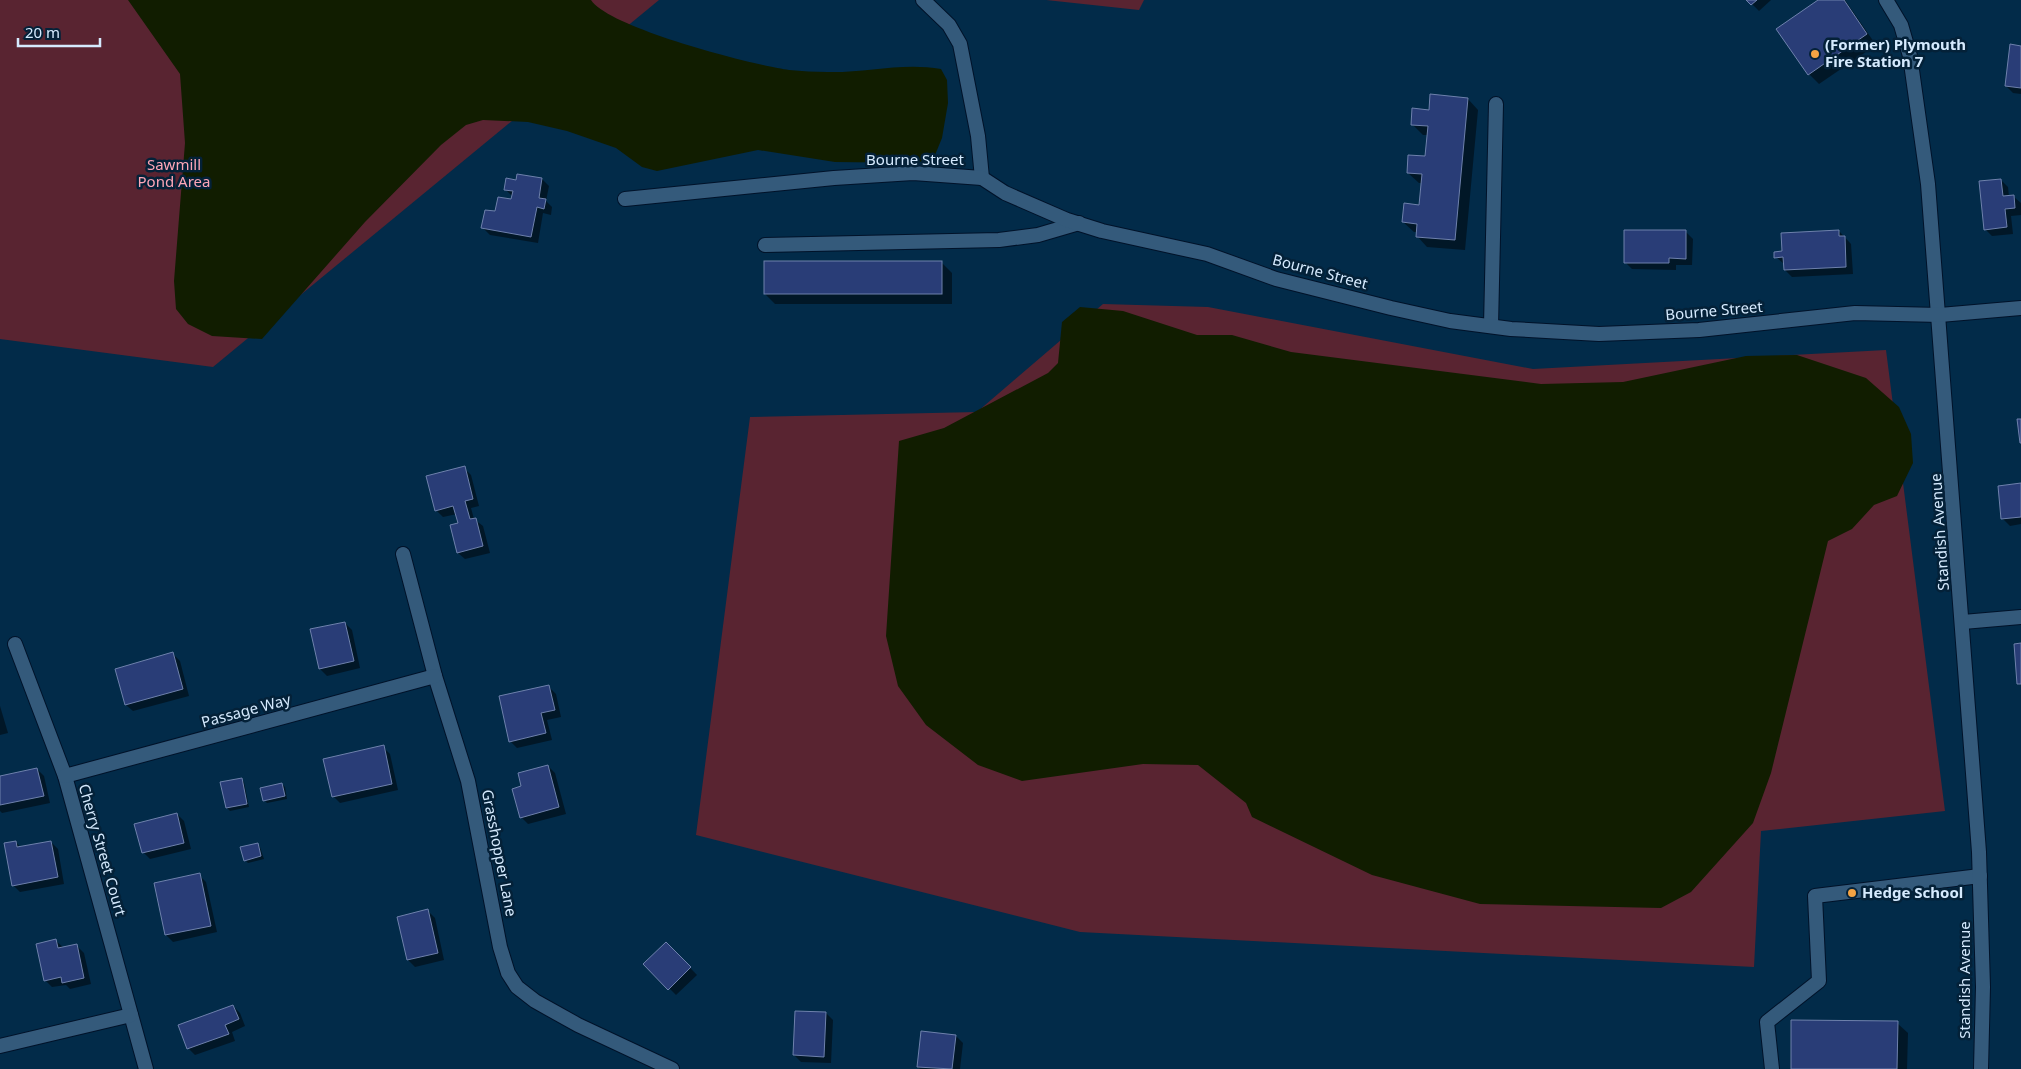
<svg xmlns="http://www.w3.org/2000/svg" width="2021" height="1069" font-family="'Noto Sans',sans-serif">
  <rect width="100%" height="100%" fill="#022b49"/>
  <g fill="#592431">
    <path d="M0,0H659L213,367L0,339Z"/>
    <path d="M1046,0H1144L1139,10Z"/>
    <path d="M1103,304L1208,307L1533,369L1886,350L1945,811L1761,831L1754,967L1080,932L696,835L750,417L977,412Z"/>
  </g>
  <g fill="#111d00">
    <path d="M128,0H591C609,28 753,65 789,70C802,71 815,72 827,72C866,73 903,62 941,69L947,80L948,103L942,138L935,155L918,163L835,162L758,150L657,171L642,167L616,148L567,131L528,122L483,120L466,125L441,145L365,222L262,339L212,336L188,324L176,309L174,281L185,143L180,74Z"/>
    <path d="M1080,307L1123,311L1197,335H1232L1291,352L1541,384L1623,382L1746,356L1797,355L1866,378L1899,407L1911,434L1913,463L1897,496L1874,505L1852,529L1828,541L1771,773L1753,823L1691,892L1661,908L1480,904L1372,875L1252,817L1246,803L1198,765L1143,764L1022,781L978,765L926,725L898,686L886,636L899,441L944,428L1048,373L1058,363L1062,322Z"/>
  </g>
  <g fill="#0007">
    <path d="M1748,0H1771L1759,11Z"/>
    <path d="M1820,0H1845L1876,45L1819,84L1809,74Z"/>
    <path d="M2021,47V94L2013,93L2006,86Z"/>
    <path d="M1468,99L1478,110L1465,250L1427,247L1417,236V232H1414L1403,222L1420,206L1422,183H1419L1408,173L1426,158L1428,135H1423L1412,124L1430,111Z"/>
    <path d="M542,179L549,186L546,201L552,207L551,215L543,213L538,243L490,235L483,228L496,213L512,201V196L505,189L517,181Z"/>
    <path d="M2001,180L2008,187L2009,197H2014L2021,203V215L2011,216L2013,234L1992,236L1985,229Z"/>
    <path d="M1839,231L1851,244L1853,274L1792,277L1785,270L1784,264L1776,257L1783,252Z"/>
    <path d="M1686,232L1693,239L1692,265H1676V270L1632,269L1625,262Z"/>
    <path d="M941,262L952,273V304H775L765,294Z"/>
    <path d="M464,468L471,475L479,506L471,508L474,519L483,526L490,553L465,559L458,553L459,524L457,514L443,517L436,510Z"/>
    <path d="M2021,485V524L2010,526L2003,519Z"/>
    <path d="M345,623L352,630L360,668L327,676L320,669Z"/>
    <path d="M173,654L180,661L189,696L133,711L126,705Z"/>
    <path d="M549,687L556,694L561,717L547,720L552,740L517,748L510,741Z"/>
    <path d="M0,706L8,733L0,735Z"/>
    <path d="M383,747L390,754L398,790L340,803L333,796Z"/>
    <path d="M548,766L555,773L566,814L528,824L521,817Z"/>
    <path d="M37,769L44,776L50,803L2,813L0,811V777Z"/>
    <path d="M241,779L244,782L249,807L230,811L227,808Z"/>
    <path d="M282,784L285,787L287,799L267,803L264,800Z"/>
    <path d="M177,814L184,821L191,849L150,859L143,852Z"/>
    <path d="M16,842L21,848L51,842L58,849L64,884L20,892L13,885Z"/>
    <path d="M257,844L260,847L264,859L248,863L245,860Z"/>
    <path d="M199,875L206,882L217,932L173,942L166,935Z"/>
    <path d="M428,911L435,918L444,960L415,967L408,960L398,918Z"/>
    <path d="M56,941L64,948L77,946L84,953L91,984L70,989L66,985L52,987L45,980Z"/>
    <path d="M666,943L697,975L676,995L645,964Z"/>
    <path d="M233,1006L240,1013L245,1026L232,1032L235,1041L195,1055L188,1048Z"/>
    <path d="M826,1013L833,1020L831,1063L801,1062L794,1055Z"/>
    <path d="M1897,1023L1908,1033L1907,1069H1792Z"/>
    <path d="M956,1036L963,1043L960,1069H920L918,1067Z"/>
  </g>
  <g fill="#293d77" stroke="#6e81ac">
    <path d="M1746,0H1757L1751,5Z"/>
    <path d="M1818,0H1844L1867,34L1808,75L1776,29Z"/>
    <path d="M2010,44L2021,46V88L2005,86Z"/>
    <path d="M1430,94L1468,98L1455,240L1416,237L1417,224L1402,222L1404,203L1419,205L1422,174L1407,173L1408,155L1425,156L1428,126L1411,125L1412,108L1429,110Z"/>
    <path d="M517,174L542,178L539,198L546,199L544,209L537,207L531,237L481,228L485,210L495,211L498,197L511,199L513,191L504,190L506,178L516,180Z"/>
    <path d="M2001,179L2003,196L2014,195L2015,208L2005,209L2007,227L1984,230L1979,181Z"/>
    <path d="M1624,230H1686V259L1669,258V263H1624Z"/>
    <path d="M1839,230V236H1845L1846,267L1784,270L1783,257L1774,258V252L1782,251L1781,233Z"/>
    <rect x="764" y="261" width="178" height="33"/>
    <path d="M2017,419H2021V443H2020Z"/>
    <path d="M465,466L473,499L465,501L470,519L476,518L483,546L457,553L450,525L458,523L453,506L435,511L426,476Z"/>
    <path d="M2021,483V517L2001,519L1998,486Z"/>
    <path d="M345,622L354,661L319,669L310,629Z"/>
    <path d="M2021,643V684H2017L2014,644Z"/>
    <path d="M173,652L183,689L125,705L115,669Z"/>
    <path d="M549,685L555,710L541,713L546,733L509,742L499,696Z"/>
    <path d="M384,745L392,784L332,797L323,759Z"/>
    <path d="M548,765L559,807L520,818L512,789L521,786L518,773Z"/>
    <path d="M37,768L44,796L0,805V776Z"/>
    <path d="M242,778L247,804L226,808L220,782Z"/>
    <path d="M282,783L285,796L263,801L260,788Z"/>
    <path d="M177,813L184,843L142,853L134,824Z"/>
    <path d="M16,841L17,847L51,841L58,877L12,886L4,843Z"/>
    <path d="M258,843L261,856L244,861L240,847Z"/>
    <path d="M200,873L211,926L165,935L154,883Z"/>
    <path d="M428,909L438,953L407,960L397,917Z"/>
    <path d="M56,939L58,948L77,944L84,978L62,983L61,977L44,981L36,944Z"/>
    <path d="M666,942L691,967L668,990L643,964Z"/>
    <path d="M233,1005L239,1019L225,1025L229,1034L187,1049L178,1025Z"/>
    <path d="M795,1011L826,1012L824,1057L793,1055Z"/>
    <path d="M1791,1020L1898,1021L1897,1069H1791Z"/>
    <path d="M921,1031L956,1035L952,1069L917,1067Z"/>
  </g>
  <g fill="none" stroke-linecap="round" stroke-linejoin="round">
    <g stroke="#001229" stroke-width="16">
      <g id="service">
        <path d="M765,245L999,240L1038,235L1079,223"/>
        <path d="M1491,326L1496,104"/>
        <path d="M1963,622L2021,617"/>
        <path d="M1772,1069L1767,1022L1819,981L1815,896L1980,876"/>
      </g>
    </g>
    <g stroke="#001229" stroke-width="16">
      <g id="minor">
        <path d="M923,0L949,25L960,44L978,136L982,178"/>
        <path d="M1886,0L1901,25L1910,56L1928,184L1979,852L1983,987L1981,1069"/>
        <path d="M625,199L834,178L913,173L982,178L1005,193L1067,220L1102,231L1207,254L1276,279L1391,308L1450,321L1511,329L1599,334L1699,330L1855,313L1940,315L2021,308"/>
        <path d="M403,554L435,676L468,781L500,947L508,973L517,987L535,1001L578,1025L672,1069"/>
        <path d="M15,644L65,776L146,1069"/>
        <path d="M65,776L435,676"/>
        <path d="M0,1046L131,1015"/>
      </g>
    </g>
    <use href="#service" stroke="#345a7b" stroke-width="14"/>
    <use href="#minor" stroke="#345a7b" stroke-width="14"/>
  </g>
  <g fill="#f4a344" stroke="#042138" stroke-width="2">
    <circle cx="1815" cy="54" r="5"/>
    <circle cx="1852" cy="893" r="5"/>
  </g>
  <g text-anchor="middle" stroke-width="5" stroke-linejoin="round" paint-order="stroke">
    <g font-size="15" font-weight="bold" fill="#d5eafe" stroke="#042138" text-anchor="start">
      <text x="1825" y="50">(Former) Plymouth<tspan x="1825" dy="17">Fire Station 7</tspan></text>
      <text x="1862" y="898">Hedge School</text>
    </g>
    <g font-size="15" fill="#d5eafe" stroke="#042138">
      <text x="915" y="165">Bourne Street</text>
      <text transform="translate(1320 272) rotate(15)" y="5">Bourne Street</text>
      <text transform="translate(1714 311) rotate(-5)" y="5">Bourne Street</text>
      <text transform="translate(1940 532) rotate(-94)" y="5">Standish Avenue</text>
      <text transform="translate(246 711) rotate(-15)" y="5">Passage Way</text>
      <text transform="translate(102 850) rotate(74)" y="5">Cherry Street Court</text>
      <text transform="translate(499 853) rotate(79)" y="5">Grasshopper Lane</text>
      <text transform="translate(1965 980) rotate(-90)" y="5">Standish Avenue</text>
    </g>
    <g font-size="15" fill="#fea6b7" stroke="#042138">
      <text x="174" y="170">Sawmill<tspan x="174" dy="17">Pond Area</tspan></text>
    </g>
  </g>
  <path d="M18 38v8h82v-8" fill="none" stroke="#d5eafe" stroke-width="2.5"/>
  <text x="25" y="38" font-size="15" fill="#d5eafe" stroke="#042138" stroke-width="4" paint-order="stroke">20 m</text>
</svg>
